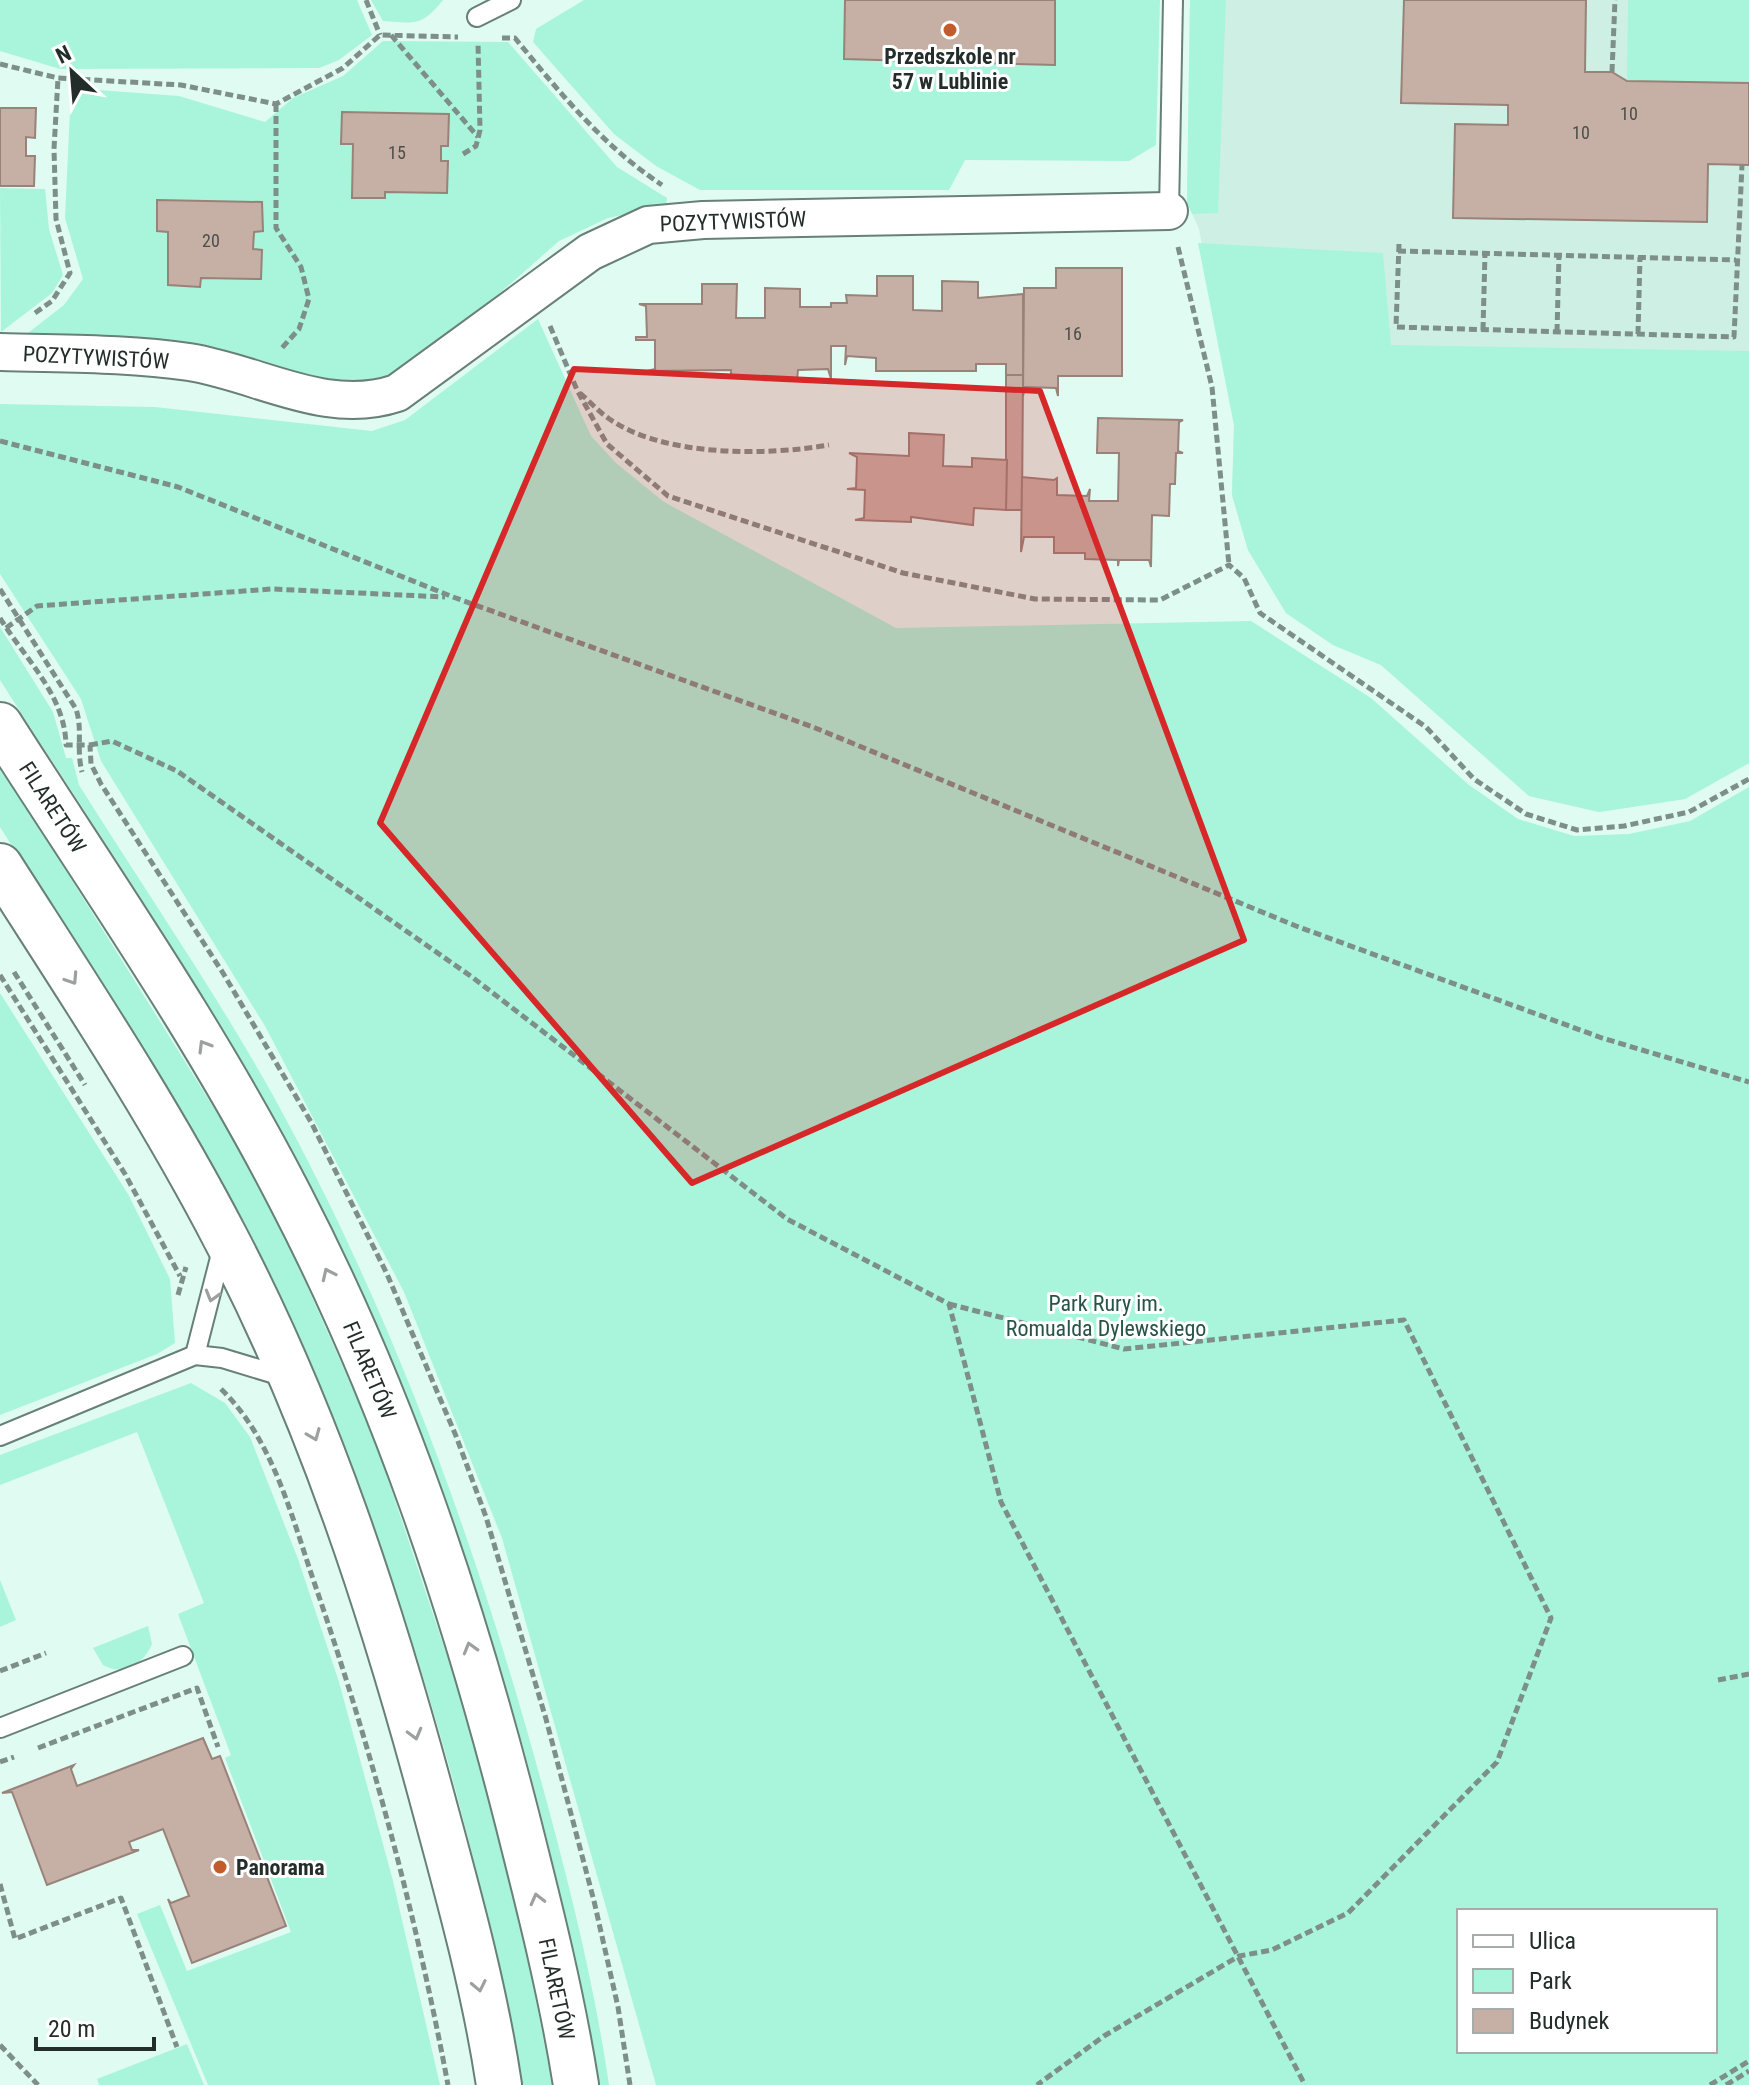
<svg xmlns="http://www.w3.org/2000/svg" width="1749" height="2085" font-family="'Roboto Condensed',sans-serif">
  <rect width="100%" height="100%" fill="#e0fbf1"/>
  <path fill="#cef0e4" d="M1190,0H1749V763L1685,799L1599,812L1529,796L1381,665L1333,645L1286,613L1248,550L1232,495L1234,425L1199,229L1187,202Z"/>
  <g fill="#a8f5db" fill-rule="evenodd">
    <path d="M0,0H357L372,35L339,60L319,68L60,69L0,51Z"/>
    <path d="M371,0H443C421,27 416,23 383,21Z"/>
    <path d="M584,0H1160L1156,145L1129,161L965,160L949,190H700L656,166L614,134L533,42L536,29Z"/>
    <path d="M1190,0H1226L1218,213L1192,214L1187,202Z"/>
    <path d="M1628,0H1749V83L1627,81Z"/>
    <path d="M383,41L508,42L617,167L667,198L666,206L608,218L559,241L459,329L386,381L349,386L145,342L28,333L64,305L83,279L65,218L71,88L179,96L265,122L293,98L343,76Z"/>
    <path d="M0,188L45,189L49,229L63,275L52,293L1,332Z"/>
    <path d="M1198,243L1383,253L1391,345L1749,351V763L1685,799L1599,812L1529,796L1381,665L1333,645L1286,613L1248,550L1232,495L1234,425Z"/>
    <path d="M538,319L591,436L616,463L664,502L896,628L1251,621L1371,698L1469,785L1518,819L1574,836L1629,834L1690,821L1749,787V2085H656L502,1538L404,1292L265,1026L101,761L81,699L0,574V404L155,407L372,431L405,420ZM1459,1911H1715V2051H1459Z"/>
    <path d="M0,627L53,712L66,758H72L79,785C144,889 215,991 275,1099C390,1309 471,1529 535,1759C565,1867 593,1975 609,2085H599C540,1753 439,1425 278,1127C195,973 94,828 0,680Z"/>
    <path d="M0,765L262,1185L373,1434L461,1698L522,1924L552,2085H521C474,1823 400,1563 287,1322C269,1282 253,1241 232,1203C160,1075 78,951 0,827Z"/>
    <path d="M0,993L128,1194L170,1279L175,1343L157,1354L0,1415Z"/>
    <path d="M191,1383L225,1403L250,1437L298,1559L339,1682L393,1881L440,2085H208L137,1914L160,1905L187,1971L291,1932L225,1758L231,1755L178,1614L204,1603L137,1432L0,1485V1455Z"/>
    <path d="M0,1580L16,1620L0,1627Z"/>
    <path d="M148,1626L152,1644C144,1663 124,1677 103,1665L93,1648Z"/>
    <path d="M187,2044L204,2085H99L97,2079Z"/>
  </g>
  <g fill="#c6afa5" stroke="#988279" stroke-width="2">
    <path d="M845,0H1055V65L844,59Z"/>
    <path d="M1404,0H1586L1585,72H1612L1627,81L1749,83V165L1708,164L1707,222L1453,218L1455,124L1508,125V105L1401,103Z"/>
    <path d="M0,108H36L35,138L26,137V156H35L34,186H0Z"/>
    <path d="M342,112L449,114L448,146H441V161H448L447,193L385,192V198H352L353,144H341Z"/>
    <path d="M157,200L262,202L263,231L254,232L253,249L262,250L261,279L201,278L200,287L168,285V232L157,231Z"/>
    <path d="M1056,268H1122V376H1058V396L1056,388L1025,387L1023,396L1024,288H1056Z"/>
    <path d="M877,276H913V310L942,311V281L978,282V298L1023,294V375H1006V364H976V371H876V358L847,356L845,365L846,346H831V379L828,369L798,370L797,381L731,377V370L647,371L655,369V340H636V337H647L646,306L639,304H702V284H737L736,318H765V288L800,289V307H831V303H847L846,295L877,296Z"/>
    <path d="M1006,375H1023L1022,510H1006Z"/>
    <path d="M1098,418L1183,420L1179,422L1178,451L1183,453H1176L1175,484H1170L1169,516L1152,515L1151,567L1149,560H1119L1118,566V560L1085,559V553H1054V537H1024L1021,552L1022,477L1054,480L1057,478V495L1087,496L1090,489L1089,501H1118L1119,453H1097Z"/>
    <path d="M909,433L944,435L943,466L972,467V458L1007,460L1006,510L974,508L973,525L911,517V522L855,520L864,518L865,490L847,489L856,488L857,457L849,453L909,456Z"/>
    <path d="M203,1738L212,1759L220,1756L286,1926L192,1963L168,1899L171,1903L189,1896L163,1829L129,1842L132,1850H139L47,1885L12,1792L2,1793L74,1765L71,1769L77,1786Z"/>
  </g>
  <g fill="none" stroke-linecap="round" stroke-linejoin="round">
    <g stroke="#688078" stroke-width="22">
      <g id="service">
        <path d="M477,17L511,0"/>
        <path d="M1169,211L1173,0"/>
        <path d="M195,1355L222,1250"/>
        <path d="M0,1436L195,1355L222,1358L288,1378"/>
        <path d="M0,1728L183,1656"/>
      </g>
    </g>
    <g stroke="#688078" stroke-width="40">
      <path id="minor" d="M0,352C63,354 127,353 189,362C259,373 326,417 397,393L590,252L648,225L703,220L1169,211"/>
    </g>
    <g stroke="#688078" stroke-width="48">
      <g id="secondary">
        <path d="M0,725C99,880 206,1033 290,1197C393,1395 463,1606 518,1822C540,1909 562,1996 576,2085"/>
        <path d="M0,866C78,988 158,1108 225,1237C319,1416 382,1611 434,1805C459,1897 485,1991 499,2085"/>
      </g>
    </g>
    <g stroke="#7d8f88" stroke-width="5" stroke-dasharray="8 4" stroke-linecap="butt">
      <path d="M366,0L380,35"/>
      <path d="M391,35L478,137"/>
      <path d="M502,38H515C560,93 603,146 662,185"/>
      <path d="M0,64L58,78L181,85L276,104L343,68L380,35L458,37"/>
      <path d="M1612,72L1615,0"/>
      <path d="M276,104V228L301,267L309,299L299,329L281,349"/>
      <path d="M463,154L476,146L480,130L478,43"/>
      <path d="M1399,244L1396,327L1734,337L1742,165"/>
      <path d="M1178,247L1212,387L1229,565"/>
      <path d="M1398,251L1736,260"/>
      <path d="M35,313L52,301L70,273L56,219L54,149L58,78"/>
      <path d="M550,326L577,390L607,444L668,496L903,573L1035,599L1160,600L1229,565L1244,578L1260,613L1426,727L1474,779L1526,814L1577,830L1624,826L1689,812L1749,779"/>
      <path d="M1483,330L1485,253"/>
      <path d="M1557,332L1559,255"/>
      <path d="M1638,334L1640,257"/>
      <path d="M580,393C589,401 598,411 608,418C662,457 766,456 829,445"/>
      <path d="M0,441L178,487L453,597L813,727L1296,926L1602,1038L1749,1082"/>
      <path d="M0,589L76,709C83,730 76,749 82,772"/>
      <path d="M0,618C25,659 65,695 66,745H90L91,764L101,784L223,973L311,1122L387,1274L456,1436L486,1517L546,1719L594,1901L618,2007L630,2085"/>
      <path d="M6,628L37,606L272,589L445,597"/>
      <path d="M90,745L112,741L177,771L472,977L787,1219L949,1304L1001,1502L1305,2085"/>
      <path d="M14,972L85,1085"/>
      <path d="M0,975L125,1174L180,1276"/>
      <path d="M178,1295L186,1267"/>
      <path d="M949,1304L1124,1349L1404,1320L1551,1618L1497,1762L1348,1913L1272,1950L1239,1956L1104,2036L1037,2085"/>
      <path d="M221,1389C272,1438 291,1514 313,1579C370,1744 416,1914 448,2085"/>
      <path d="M0,1671L46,1653"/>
      <path d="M1718,1680L1749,1674"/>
      <path d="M38,1748L197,1688L218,1747"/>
      <path d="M0,1762L14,1757"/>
      <path d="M0,1884L15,1939L121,1898L177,2047"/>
      <path d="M0,2045L38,2085"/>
      <path d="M1710,2085L1749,2061"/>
      <path d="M1726,2085L1749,2071"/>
    </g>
    <use href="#service" stroke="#fff" stroke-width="18"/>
    <use href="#minor" stroke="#fff" stroke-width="36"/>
    <use href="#secondary" stroke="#fff" stroke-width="44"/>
  </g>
  <defs><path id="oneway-chevron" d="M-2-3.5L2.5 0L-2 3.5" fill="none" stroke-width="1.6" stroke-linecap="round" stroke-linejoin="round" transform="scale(2)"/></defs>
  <g stroke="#9ca09f">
    <use href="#oneway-chevron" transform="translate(72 979) rotate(57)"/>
    <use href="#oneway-chevron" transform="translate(204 1046) rotate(-121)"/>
    <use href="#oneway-chevron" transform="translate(328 1274) rotate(-115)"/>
    <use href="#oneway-chevron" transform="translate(212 1296) rotate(106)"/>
    <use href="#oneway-chevron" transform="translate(314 1435) rotate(68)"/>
    <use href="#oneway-chevron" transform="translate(470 1648) rotate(-106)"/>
    <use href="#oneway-chevron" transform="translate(415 1734) rotate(75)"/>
    <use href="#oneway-chevron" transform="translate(537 1899) rotate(-104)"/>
    <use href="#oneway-chevron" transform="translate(479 1986) rotate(78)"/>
  </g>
  <path fill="#d62828" fill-opacity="0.2" stroke="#d62828" stroke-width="6" stroke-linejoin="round" d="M574,369L1040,391L1244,940L692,1183L380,823Z"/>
  <g fill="#c25c2d" stroke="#fff" stroke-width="3">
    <circle cx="950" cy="30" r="8"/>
    <circle cx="220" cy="1867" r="8"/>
  </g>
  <g text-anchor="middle" stroke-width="6" stroke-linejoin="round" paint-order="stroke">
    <g font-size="18" fill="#4c4e49">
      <text x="1629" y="120">10</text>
      <text x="1581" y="139">10</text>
      <text x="397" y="159">15</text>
      <text x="211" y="247">20</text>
      <text x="1073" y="340">16</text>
    </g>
    <g font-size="22" font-weight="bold" fill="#232d2a" stroke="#fff">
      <text x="950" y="64">Przedszkole nr<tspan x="950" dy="25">57 w Lublinie</tspan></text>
      <text x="236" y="1875" text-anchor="start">Panorama</text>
    </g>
    <g font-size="22" fill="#232d2a" stroke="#fff">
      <text transform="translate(733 221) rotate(-2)" y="8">POZYTYWISTÓW</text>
      <text transform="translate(96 357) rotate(3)" y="8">POZYTYWISTÓW</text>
      <text transform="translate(53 807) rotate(57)" y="8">FILARETÓW</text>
      <text transform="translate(370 1370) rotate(67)" y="8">FILARETÓW</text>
      <text transform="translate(557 1989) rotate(78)" y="8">FILARETÓW</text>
    </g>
    <g font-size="22" fill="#275446" stroke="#fff">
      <text x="1106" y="1311">Park Rury im.<tspan x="1106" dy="25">Romualda Dylewskiego</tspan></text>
    </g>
  </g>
  <rect x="1457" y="1909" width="260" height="144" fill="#ffffff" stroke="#a7abaa" stroke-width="2"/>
  <rect x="1473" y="1935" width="40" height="12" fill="#ffffff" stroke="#a7abaa" stroke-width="2"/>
  <text x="1529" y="1949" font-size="24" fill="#232d2a">Ulica</text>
  <rect x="1473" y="1969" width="40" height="24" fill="#a8f5db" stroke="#a7abaa" stroke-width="2"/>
  <text x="1529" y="1989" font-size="24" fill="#232d2a">Park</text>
  <rect x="1473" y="2009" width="40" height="24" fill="#c6afa5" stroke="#a7abaa" stroke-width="2"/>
  <text x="1529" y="2029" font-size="24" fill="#232d2a">Budynek</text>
  <g transform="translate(72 72) rotate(334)" stroke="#ffffff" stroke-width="6" paint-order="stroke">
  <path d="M0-6L14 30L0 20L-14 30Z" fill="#232d2a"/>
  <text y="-12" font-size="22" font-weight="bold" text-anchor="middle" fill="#232d2a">N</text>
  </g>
  <path d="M36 2037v12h118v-12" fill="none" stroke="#232d2a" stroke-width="4"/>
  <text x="48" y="2037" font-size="24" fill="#232d2a" stroke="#ffffff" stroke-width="6" paint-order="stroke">20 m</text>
</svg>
